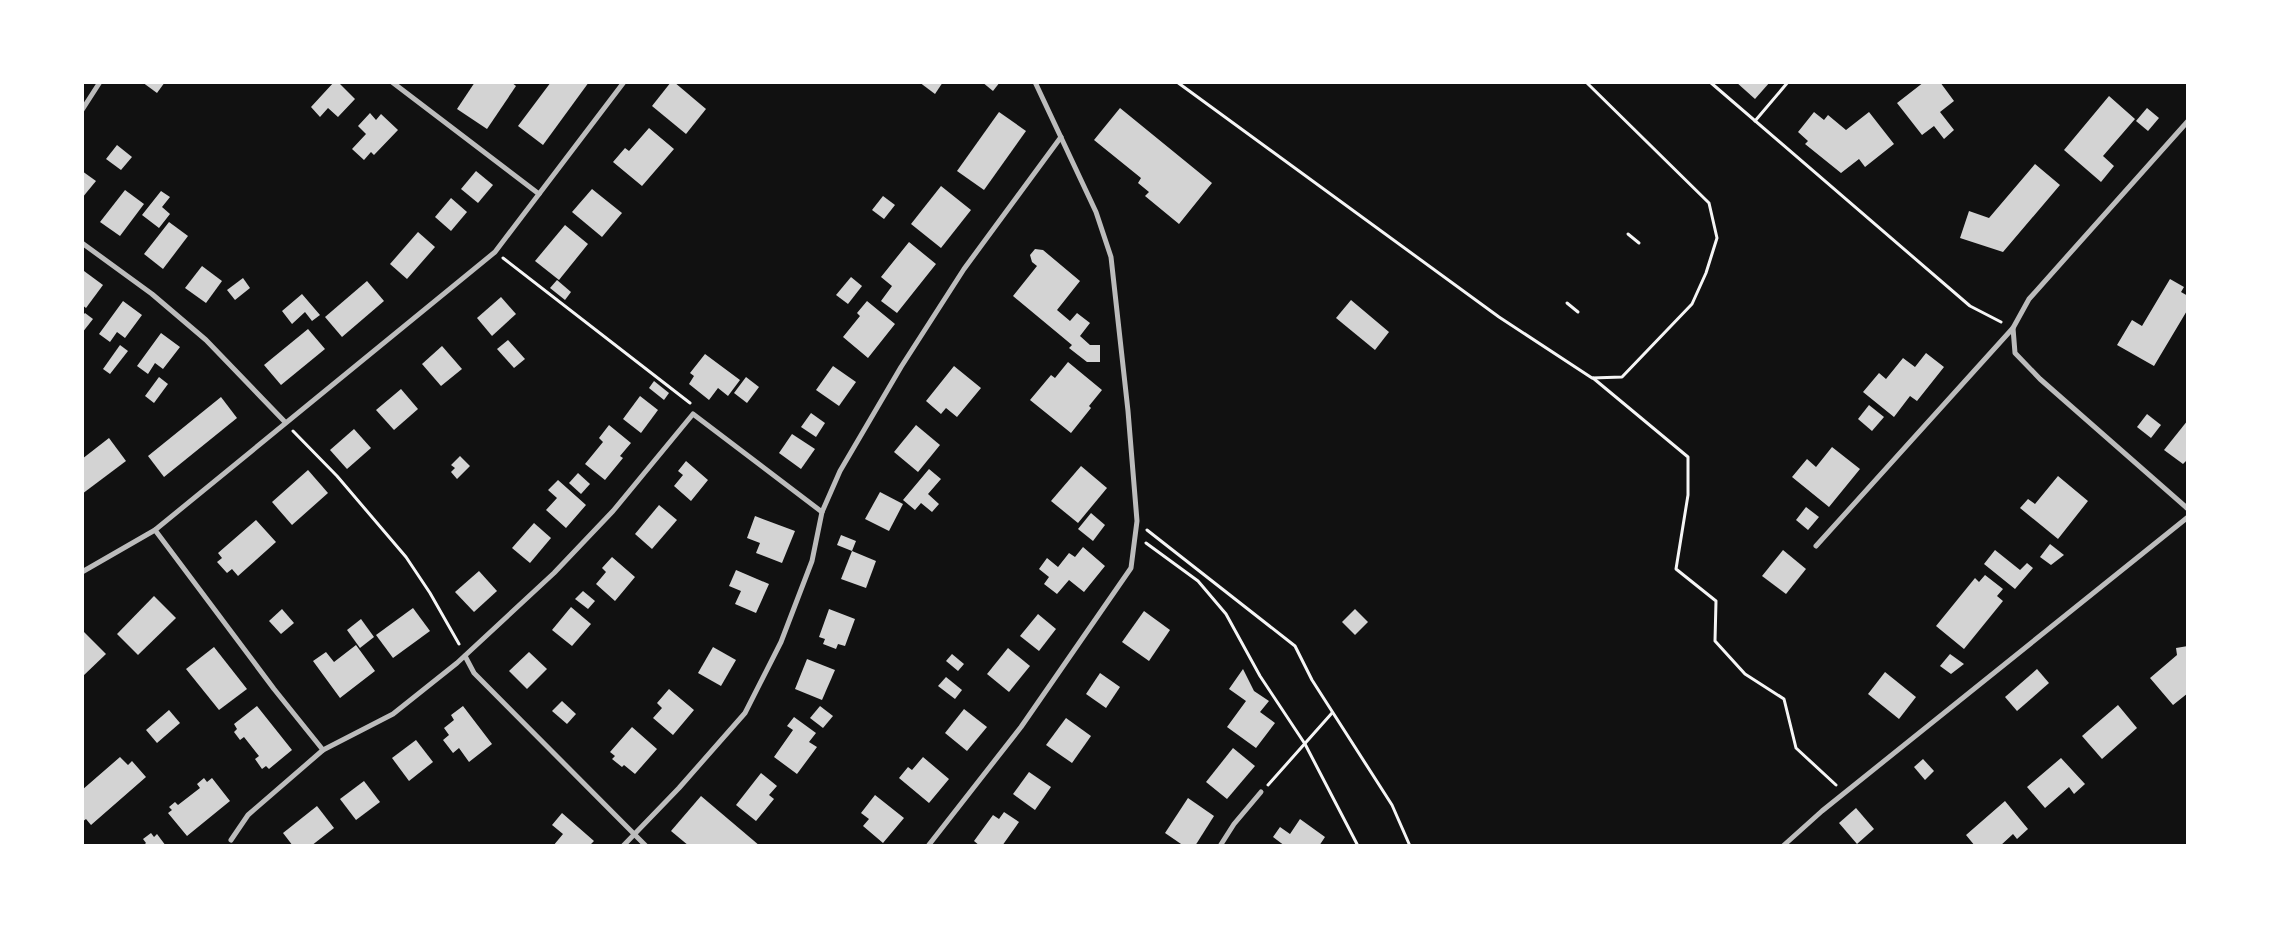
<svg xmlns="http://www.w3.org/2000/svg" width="2270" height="928" font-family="Karla,sans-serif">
  <rect width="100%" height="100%" fill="#111"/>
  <g fill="#d3d3d3">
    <path d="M142,82H165L157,93Z"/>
    <path d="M334,82H338L355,99L338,117L328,108L320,117L311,107Z"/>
    <path d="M475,82H511L516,86L487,129L457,109Z"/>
    <path d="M551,82H589L543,145L518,126Z"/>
    <path d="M671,82H674L706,109L686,134L652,106Z"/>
    <path d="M919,82H943L935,94Z"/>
    <path d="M982,82H1000L993,91Z"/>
    <path d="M1736,82H1770L1755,99Z"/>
    <path d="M1924,82H1940L1954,101L1940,112L1954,130L1944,139L1934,126L1922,135L1897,103Z"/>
    <path d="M2109,96L2135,119L2103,156L2114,166L2101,182L2064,150Z"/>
    <path d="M1120,108L1212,183L1179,224L1145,196L1149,192L1138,183L1141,178L1094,140Z"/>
    <path d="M2147,108L2159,118L2148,131L2136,121Z"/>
    <path d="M999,112L1026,131L984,190L957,171Z"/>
    <path d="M1814,112L1824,120L1828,115L1846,130L1869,112L1894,144L1865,167L1859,159L1841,173L1805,144L1808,141L1798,132Z"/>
    <path d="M370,113L376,120L381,114L398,130L374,155L371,152L364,160L352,149L366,134L358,126Z"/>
    <path d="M649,128L674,149L642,186L613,162L625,148L629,151Z"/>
    <path d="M117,145L132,157L121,170L106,159Z"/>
    <path d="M2035,164L2060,185L2003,252L1960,238L1969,211L1989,218Z"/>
    <path d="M82,171L96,181L82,198Z"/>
    <path d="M476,171L493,185L478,203L461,189Z"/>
    <path d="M941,186L971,210L941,248L911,224Z"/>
    <path d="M592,189L622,213L602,237L572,212Z"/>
    <path d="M125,190L144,204L120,236L100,222Z"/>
    <path d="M161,191L170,197L162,207L170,214L159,228L142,215Z"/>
    <path d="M883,196L895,205L884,219L872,210Z"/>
    <path d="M451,198L467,212L451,231L435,217Z"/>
    <path d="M169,222L188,236L163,269L144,254Z"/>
    <path d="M565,225L588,244L559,280L535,261Z"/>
    <path d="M418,232L435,247L407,279L390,264Z"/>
    <path d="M909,242L936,264L897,313L881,301L892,286L881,277Z"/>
    <path d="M1035,249L1043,250L1080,281L1057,310L1070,321L1077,313L1090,323L1080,336L1090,345H1100V362H1087L1069,348L1072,345L1013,296L1037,266L1032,262L1030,255Z"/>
    <path d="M202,266L222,281L206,303L185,288Z"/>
    <path d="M84,271L103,285L86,308L82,305Z"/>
    <path d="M851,277L862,286L848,304L836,295Z"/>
    <path d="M243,278L250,288L235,300L227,290Z"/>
    <path d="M2170,279L2184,287L2181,292L2188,296V309L2154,366L2117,345L2132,320L2142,326Z"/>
    <path d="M557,280L571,292L565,300L550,288Z"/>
    <path d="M367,281L384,301L342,337L325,317Z"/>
    <path d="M302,294L320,315L312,321L305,312L292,324L282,311Z"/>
    <path d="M501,297L516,314L492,336L477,318Z"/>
    <path d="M1351,300L1389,332L1375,350L1336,318Z"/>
    <path d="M123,301L142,315L125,338L117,332L110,342L99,334Z"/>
    <path d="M867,301L895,324L868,358L843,337L860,316L857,313Z"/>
    <path d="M85,313L93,319L82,333V316Z"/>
    <path d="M308,329L325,349L281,385L264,365Z"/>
    <path d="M161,333L180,347L163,369L155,363L148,374L137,366Z"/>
    <path d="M508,340L525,359L514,368L497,349Z"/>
    <path d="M120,345L128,351L110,374L103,369Z"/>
    <path d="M442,346L462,369L441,386L422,364Z"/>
    <path d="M1926,353L1944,367L1917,401L1910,396L1894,417L1863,392L1879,373L1886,379L1903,358L1915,367Z"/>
    <path d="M705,354L740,380L728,396L718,388L709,400L689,384L694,376L690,373Z"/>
    <path d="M1068,362L1102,390L1089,406L1091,408L1071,433L1030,400L1051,375L1055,378Z"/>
    <path d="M833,366L856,382L839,406L816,390Z"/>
    <path d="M954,366L981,388L957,417L946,408L941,414L926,401Z"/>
    <path d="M159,377L168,384L154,403L145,396Z"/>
    <path d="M746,377L759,387L747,403L734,393Z"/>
    <path d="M654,381L669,393L664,400L649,388Z"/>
    <path d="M401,389L418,409L394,430L376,410Z"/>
    <path d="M640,396L658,410L641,433L623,419Z"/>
    <path d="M221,397L237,418L164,477L148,456Z"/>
    <path d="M1869,405L1884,417L1872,431L1858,419Z"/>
    <path d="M811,413L825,423L816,437L801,427Z"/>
    <path d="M2147,414L2161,425L2151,438L2137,427Z"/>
    <path d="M2188,420V459L2183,464L2164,450Z"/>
    <path d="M609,425L631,443L620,456L623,458L605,480L585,464L603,442L599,438Z"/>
    <path d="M916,425L940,445L918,472L894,452Z"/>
    <path d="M354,429L371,448L347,469L330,450Z"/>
    <path d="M792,434L815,449L801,469L779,453Z"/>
    <path d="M109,438L126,461L82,494V459Z"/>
    <path d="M1832,447L1860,469L1829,507L1792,477L1807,459L1816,467Z"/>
    <path d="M460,456L470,466L457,479L451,472L455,468L451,465Z"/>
    <path d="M686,461L708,480L691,501L674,486L683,475L678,471Z"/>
    <path d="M1081,466L1107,488L1078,523L1051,501Z"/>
    <path d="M929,469L941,479L928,494L939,504L932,512L921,503L915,510L903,500Z"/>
    <path d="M308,470L328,493L292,525L272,502Z"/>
    <path d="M578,473L590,484L581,494L569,483Z"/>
    <path d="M2058,476L2088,501L2058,539L2020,508L2028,499L2035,504Z"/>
    <path d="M558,480L586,505L566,528L546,510L557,498L548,490Z"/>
    <path d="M880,492L903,504L889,531L865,519Z"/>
    <path d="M659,505L677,520L652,549L635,534Z"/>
    <path d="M1806,507L1819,517L1808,530L1796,520Z"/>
    <path d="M1091,513L1105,525L1093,541L1078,529Z"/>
    <path d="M755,516L795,531L782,563L756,553L760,543L747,538Z"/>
    <path d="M256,520L276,542L238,576L232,569L227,573L217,562L222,558L218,553Z"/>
    <path d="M534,523L551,538L530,563L512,548Z"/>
    <path d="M841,535L856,541L852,551L837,545Z"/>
    <path d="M2050,544L2064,555L2051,565L2040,557Z"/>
    <path d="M1083,547L1105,566L1084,592L1069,580L1057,594L1044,584L1049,577L1039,569L1047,558L1058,567L1069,553L1075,557Z"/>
    <path d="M1783,550L1806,569L1786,594L1762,576Z"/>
    <path d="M1995,550L2020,570L2027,563L2033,568L2015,589L1984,564Z"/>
    <path d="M852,551L876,561L866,588L841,579Z"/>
    <path d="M612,557L635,577L615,601L596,584L606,572L602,568Z"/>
    <path d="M736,570L769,584L756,613L735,604L741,591L729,586Z"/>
    <path d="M479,571L497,591L474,612L455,592Z"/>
    <path d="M1985,575L2003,589L1997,596L2003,601L1964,649L1936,626L1975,578L1979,582Z"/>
    <path d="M583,591L595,601L588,609L575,599Z"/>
    <path d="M154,596L176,618L138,655L117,634Z"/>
    <path d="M571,607L591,624L572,646L552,630Z"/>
    <path d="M413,608L430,631L393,658L376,635Z"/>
    <path d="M282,609L294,623L281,634L269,621Z"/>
    <path d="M829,609L855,619L845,646L838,644L836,649L823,644L825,639L819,637Z"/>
    <path d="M1355,609L1368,622L1355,635L1342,622Z"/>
    <path d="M1144,611L1170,630L1149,661L1122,642Z"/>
    <path d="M1038,614L1056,629L1039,651L1020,636Z"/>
    <path d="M361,619L374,637L360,648L347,630Z"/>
    <path d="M84,632L106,654L82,677V634Z"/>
    <path d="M356,645L375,671L340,698L313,661L326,652L334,662Z"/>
    <path d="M2188,646V693L2173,705L2150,678L2177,655L2176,648Z"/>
    <path d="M214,647L247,689L219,710L186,669Z"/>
    <path d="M713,647L736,660L721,686L698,673Z"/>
    <path d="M1008,648L1030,666L1009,692L987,674Z"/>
    <path d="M529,652L547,669L527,689L509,671Z"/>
    <path d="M952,654L964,664L958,671L946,661Z"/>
    <path d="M1950,654L1964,664L1951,674L1940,666Z"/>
    <path d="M807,659L835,670L822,700L795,689Z"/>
    <path d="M1243,669L1254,691L1269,701L1260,712L1275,723L1256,748L1227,727L1246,701L1229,689Z"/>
    <path d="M2037,669L2049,683L2017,711L2005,697Z"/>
    <path d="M1885,672L1916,697L1899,719L1868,694Z"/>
    <path d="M1100,673L1120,687L1106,708L1086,694Z"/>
    <path d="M946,677L962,690L955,699L938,686Z"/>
    <path d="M669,689L694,710L673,735L653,718L662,708L657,703Z"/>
    <path d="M562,701L576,714L567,724L552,711Z"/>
    <path d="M2118,705L2137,728L2102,759L2082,736Z"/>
    <path d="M257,706L292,750L269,769L266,766L262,769L255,759L259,756L244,737L240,740L234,732L237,729L234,724Z"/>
    <path d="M463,706L492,744L469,762L459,748L453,753L443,740L449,735L444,728L454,720L451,715Z"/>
    <path d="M820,706L833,716L823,728L810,718Z"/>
    <path d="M964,709L987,727L967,751L945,733Z"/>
    <path d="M169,710L180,723L157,743L146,730Z"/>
    <path d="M794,717L816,733L809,742L817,747L797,774L774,757L793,730L787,726Z"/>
    <path d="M1066,718L1091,736L1072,763L1046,745Z"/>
    <path d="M632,727L657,749L635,774L624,765L622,767L612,759L615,756L610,752Z"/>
    <path d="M416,740L433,762L409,781L392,758Z"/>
    <path d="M1233,748L1255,766L1227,799L1206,782Z"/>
    <path d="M120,757L128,765L132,761L146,777L91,825L86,819L82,822V790Z"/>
    <path d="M923,757L949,779L929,803L899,778L908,767L912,770Z"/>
    <path d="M2061,758L2085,784L2074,794L2069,787L2045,808L2027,787Z"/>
    <path d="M1923,759L1934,771L1925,780L1914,767Z"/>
    <path d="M1029,772L1051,787L1035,810L1013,794Z"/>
    <path d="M761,773L777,786L769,795L774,799L756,821L736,805Z"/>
    <path d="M204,778L207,782L212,778L230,801L187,836L168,813L172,810L169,807L175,802L178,805L200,788L197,784Z"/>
    <path d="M364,781L380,802L356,820L340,799Z"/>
    <path d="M875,795L904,818L883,843L863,826L869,819L861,813Z"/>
    <path d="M701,796L760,846H689L671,831Z"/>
    <path d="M1188,798L1214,816L1195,846H1184L1165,833Z"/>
    <path d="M2005,801L2028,829L2017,839L2013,834L2000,846H1975L1966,835Z"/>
    <path d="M317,806L334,828L311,846H293L283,833Z"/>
    <path d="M1856,808L1874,829L1857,844L1839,823Z"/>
    <path d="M1004,812L1019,822L1002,846H980L974,841L993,815L999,819Z"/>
    <path d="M562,813L594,841L589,846H553L563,834L552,825Z"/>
    <path d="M1300,819L1325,837L1319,846H1285L1273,837L1280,827L1290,834Z"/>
    <path d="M151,833L154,837L157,834L166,846H143L146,843L143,839Z"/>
  </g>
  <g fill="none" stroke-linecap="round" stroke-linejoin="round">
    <g stroke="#f5f5f5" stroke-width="3">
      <path d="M1177,82L1499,317L1592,378L1622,377L1692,304L1706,273L1717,238L1709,203L1586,82"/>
      <path d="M1710,82L1970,306L2001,322"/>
      <path d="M1755,121L1788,82"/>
      <path d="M1628,234L1639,243"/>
      <path d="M503,258L690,403"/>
      <path d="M1567,303L1578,312"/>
      <path d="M1593,378L1688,457V495L1676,569L1716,601L1715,641L1745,674L1784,699L1796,748L1836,785"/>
      <path d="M293,431L337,476L406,557L430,593L459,644"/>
      <path d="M1147,530L1295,646L1312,680L1392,805L1410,846"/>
      <path d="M1146,543L1198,581L1226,614L1260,676L1305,744L1358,846"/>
      <path d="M1268,785L1332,713"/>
    </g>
    <g stroke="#bcbcbc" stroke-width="5">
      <path d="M392,82L539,194"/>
      <path d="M82,110L100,82"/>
      <path d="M2188,121L2029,299L2013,328L2015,353L2040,379L2188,509"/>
      <path d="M82,243L152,294L206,340L285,422"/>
      <path d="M155,530L274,689L323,750"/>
      <path d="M1816,546L2013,328"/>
      <path d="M82,572L155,530L495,252L624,82"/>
      <path d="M465,656L474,673L646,846"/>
      <path d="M231,840L248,815L323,750L393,714L457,663L554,573L613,511L693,414L822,512"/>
      <path d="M623,846L679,788L745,713L781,642L812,561L822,512L840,471L901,367L964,269L1061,137"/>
      <path d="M928,846L1021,727L1131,568L1137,521L1128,411L1111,257L1096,212L1035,82"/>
      <path d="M1220,846L1234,824L1261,792"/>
      <path d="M1783,846L1822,811L2188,517"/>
    </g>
  </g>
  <rect width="2270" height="928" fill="none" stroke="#ffffff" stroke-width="168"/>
</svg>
